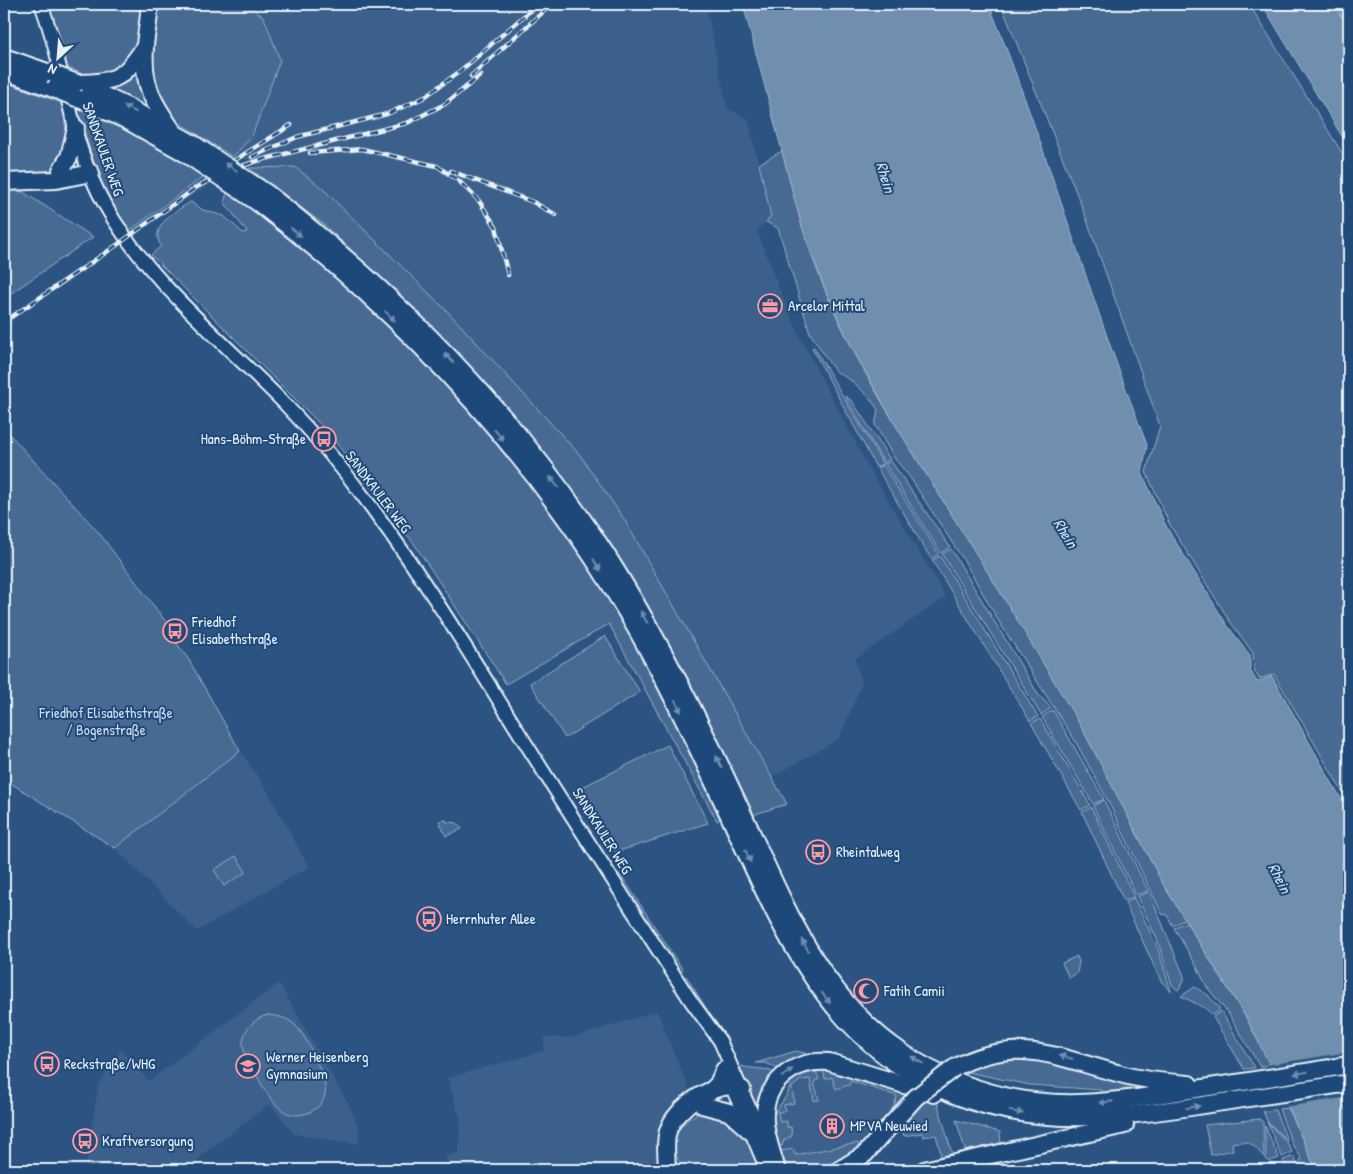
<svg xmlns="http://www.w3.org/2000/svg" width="1353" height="1174" font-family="'Patrick Hand',sans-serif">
  <rect width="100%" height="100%" fill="#2b5482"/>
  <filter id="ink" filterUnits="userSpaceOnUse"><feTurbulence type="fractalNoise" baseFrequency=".02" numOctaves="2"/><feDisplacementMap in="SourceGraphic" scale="10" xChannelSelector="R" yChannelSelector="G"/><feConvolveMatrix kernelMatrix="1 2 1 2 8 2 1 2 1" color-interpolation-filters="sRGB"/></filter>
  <g filter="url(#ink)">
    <g fill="#3a608b">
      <path d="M246,4H706L727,108L748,119L771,217L757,230L778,286L800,337L867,465L946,597L855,659L862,683L839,739L772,777L624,519L580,455L450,314L323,189L295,167H257L236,153L252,136L280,60L266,18Z"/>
      <path d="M206,175L216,181L177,204L134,237L129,231Z"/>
      <path d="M240,751L267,790L309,867L197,931L115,848Z"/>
      <path d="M279,983L350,1107L360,1131L358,1144L294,1134L270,1104L204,1153L191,1170H85L98,1085L121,1050L149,1081Z"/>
      <path d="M657,1011L692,1096L682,1103L662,1170H450L445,1157L459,1152L460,1118L447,1078L544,1051V1037L571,1038Z"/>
      <path d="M814,1067L912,1092L859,1150L824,1166L789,1170L772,1127L775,1113L787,1094L790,1079Z"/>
    </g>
    <g fill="#476b93" stroke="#98aec6">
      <path d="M47,4H143L140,39L126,67L91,77L66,67Z"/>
      <path d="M153,4H246L264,17L280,60L252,136L233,157L172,118L155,98L149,54Z"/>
      <path d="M1001,4H1249L1349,164V803L1274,674L1259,679L1254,669L1253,653L1229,620L1170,525L1146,472L1160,426L1084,212Z"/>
      <path d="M137,66L157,113L103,86Z"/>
      <path d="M4,82L62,103L68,146L54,169L46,173L4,177Z"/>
      <path d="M77,109L136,133L206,175L129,231C101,194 91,152 77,109Z"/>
      <path d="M782,151C795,201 807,250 828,297C858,368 901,434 942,499C983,564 1024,630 1064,696C1107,769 1140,848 1185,919L1173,926L1167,915L1162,914L1106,797L1074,739L998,620L966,564L909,476L895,459L875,425L878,410L870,398L853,382L834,370L810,333L778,228L766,222L771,216L759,164Z"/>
      <path d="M295,167L323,189L450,314L580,455L624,519L787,804L749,816L666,647L374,275L327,227L249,168Z"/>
      <path d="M4,189L23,192L93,237L4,298Z"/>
      <path d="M228,190L322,261L437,373L531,484L574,543L612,602L674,711L722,818L717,821L609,624L506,684L415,545L327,431L151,255L161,246C148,226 177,210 191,202L203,210L224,216L243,233L247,232L224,202Z"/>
      <path d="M814,347L883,464L876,467L812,348Z"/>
      <path d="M845,396L852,401L890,459L884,463Z"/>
      <path d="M4,428L99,533L166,622L172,637L189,660L240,751L115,848L4,779Z"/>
      <path d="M891,461L950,547L941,553L885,464Z"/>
      <path d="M883,465L939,554L931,559L877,468Z"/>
      <path d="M951,549L1038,694L1051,708L1041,715L942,554Z"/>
      <path d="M940,556L1038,717L1030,721L932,560Z"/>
      <path d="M605,636L640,692L565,738L530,683Z"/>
      <path d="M1053,710L1104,799L1093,804L1042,717Z"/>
      <path d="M1040,719L1090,805L1081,810L1031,723Z"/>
      <path d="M668,745L708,823L616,852L576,790Z"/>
      <path d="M1104,800L1148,891L1136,895L1093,806Z"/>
      <path d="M1091,807L1134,897L1124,901L1082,812Z"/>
      <path d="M446,820L447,822L457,823L462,829L446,836L439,821Z"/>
      <path d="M236,856L246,872L224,886L214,870Z"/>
      <path d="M617,872L623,878L683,970L678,974L617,878Z"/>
      <path d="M1149,892L1184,976V981L1178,990L1172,985L1157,939L1137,897Z"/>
      <path d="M1134,898L1158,949L1171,991L1161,981L1125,903Z"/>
      <path d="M1186,922L1247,1019L1270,1065L1260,1067L1228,1013L1207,987L1196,965L1174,928Z"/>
      <path d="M1077,956L1079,962L1077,973L1069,978L1062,963Z"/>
      <path d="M686,976L708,1011L704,1014L681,980Z"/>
      <path d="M1195,987L1208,995L1220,1009L1213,1015L1205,1008L1181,996Z"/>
      <path d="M1221,1011L1255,1068L1244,1069L1213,1017Z"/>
      <path d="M269,1015C278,1016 287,1018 294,1024C303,1033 309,1044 314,1056C323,1075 336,1099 310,1112C283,1124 269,1097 258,1078C253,1070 246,1061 244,1051C239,1034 252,1018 269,1015Z"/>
      <path d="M796,1051L805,1053L810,1057L780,1070L766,1063H756Z"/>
      <path d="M1007,1058H1041L1161,1089L1101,1096V1090L1030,1085L962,1071Z"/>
      <path d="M742,1066C751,1070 764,1066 777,1074L760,1122L738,1074Z"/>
      <path d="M814,1067L819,1079L814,1082L819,1100L814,1101L810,1079L801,1080L792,1087L794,1103L784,1105L785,1111L778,1112L780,1122L787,1121V1127H791L792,1136L784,1140L782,1146H778C776,1137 771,1128 773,1119C776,1104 792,1097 790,1079Z"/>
      <path d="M823,1067L912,1092L890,1118L897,1096L851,1081L849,1085L836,1089L832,1077L825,1079Z"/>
      <path d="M924,1097L937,1101L953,1157L942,1159L936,1135L923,1137L922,1133L904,1136L901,1124Z"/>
      <path d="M1288,1108L1292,1116L1316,1170H1304L1300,1160L1302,1159L1292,1144L1279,1109Z"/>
      <path d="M708,1110C736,1112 752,1147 763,1170H684C665,1144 677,1118 708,1110Z"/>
      <path d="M1275,1110L1287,1140V1141L1267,1121L1263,1111Z"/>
      <path d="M1259,1119L1263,1122L1264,1157C1251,1143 1251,1140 1232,1143L1233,1150L1211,1155L1205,1125Z"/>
      <path d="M956,1120L1000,1132L1001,1145L966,1153Z"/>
      <path d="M1267,1122L1288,1144L1292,1152L1282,1157Z"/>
      <path d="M1265,1126L1279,1158L1268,1162L1266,1158Z"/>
      <path d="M858,1143L859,1150C837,1163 815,1170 789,1170L780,1151L793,1149L795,1155Z"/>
      <path d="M1294,1156L1299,1170H1287L1283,1160Z"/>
    </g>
    <g fill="#708ead" stroke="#a0b6cb">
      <path d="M743,4H989C1047,149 1090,299 1147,445L1142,473L1166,526L1227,625L1250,655V670L1257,682L1272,676L1349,813V1170H1316L1270,1065L1247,1019L1164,886L1082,728L1007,603L895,424L857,357L828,297L802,227Z"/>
      <path d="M1262,4H1349V148Z"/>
    </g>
    <path fill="#2b5482" d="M1349,1052V1097L1285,1107L1267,1065Z"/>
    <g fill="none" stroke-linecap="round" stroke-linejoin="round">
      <path stroke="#d0dde9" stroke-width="1" stroke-dasharray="6 5" stroke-linecap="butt" d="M1332,4L1349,26"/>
      <g stroke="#e8f1f8" stroke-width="16">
        <g id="secondary">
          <path d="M41,4C66,69 70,144 105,205C147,280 223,341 283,402C315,435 345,471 372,508C426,581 473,659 521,736C577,825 634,913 691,1001L720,1041L764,1141"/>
          <path d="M729,1080L767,1170"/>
        </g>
      </g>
      <g stroke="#e8f1f8" stroke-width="20">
        <g id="highway">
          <path d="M149,4C150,18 146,32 145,46C142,84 152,101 173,131"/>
          <path d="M4,57L50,73"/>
          <path d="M4,71L54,89"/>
          <path d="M77,83L128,107L192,143"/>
          <path d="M80,83C116,83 126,76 145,46"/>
          <path d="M79,99L126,120L183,152"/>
          <path d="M61,170L69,157L76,128"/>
          <path d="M4,182L56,180L91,173"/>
          <path d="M268,194C398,295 516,416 606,554C653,628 693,706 730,786C794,920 829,1046 989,1092C1059,1113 1126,1100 1196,1089C1247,1082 1298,1073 1349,1065"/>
          <path d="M257,202C387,301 502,422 593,558C642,632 681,712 718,792C779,921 822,1051 971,1101C1050,1127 1130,1117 1210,1104C1257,1097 1303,1090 1349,1083"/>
          <path d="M954,1068C1017,1035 1055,1057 1117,1073C1140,1080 1165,1082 1189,1084"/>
          <path d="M710,1092L718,1084L724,1070"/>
          <path d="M702,1105L729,1112L750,1131"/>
          <path d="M776,1167C772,1152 766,1137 765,1122C762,1084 793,1059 829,1062L934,1094"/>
          <path d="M667,1170C667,1157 664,1144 668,1131C675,1107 717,1078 742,1089"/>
          <path d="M839,1170L865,1154L889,1127"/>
          <path d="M924,1170L1125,1125"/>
        </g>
      </g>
      <use href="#secondary" stroke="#1f4a7a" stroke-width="12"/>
      <use href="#highway" stroke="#1f4a7a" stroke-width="16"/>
      <g stroke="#e8f1f8" stroke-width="4.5">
        <g id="rail">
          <path d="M471,76L552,4"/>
          <path d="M310,153L362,149L437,166L459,181L479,201L496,227L508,275"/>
          <path d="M252,157L297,137L387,114L423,98L459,72L538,4"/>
          <path d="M219,170L291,125"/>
          <path d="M451,171L533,202L556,215"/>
          <path d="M4,322L117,245L197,187L227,171L257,161L407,123L445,104L481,75"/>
        </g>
      </g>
      <use href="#rail" stroke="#1f4a7a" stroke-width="2.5" stroke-dasharray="8" stroke-linecap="butt"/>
      <g stroke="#e8f1f8" stroke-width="20" stroke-linecap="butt">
        <g id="highway-bridge">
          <path d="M50,73L77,83"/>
          <path d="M54,89L79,99"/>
          <path d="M192,143L268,194"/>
          <path d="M183,152L257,202"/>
          <path d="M889,1127L916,1097L954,1068"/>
        </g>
      </g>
      <use href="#highway-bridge" stroke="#1f4a7a" stroke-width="16"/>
    </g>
    <defs><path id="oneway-solid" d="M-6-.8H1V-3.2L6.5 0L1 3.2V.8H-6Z" transform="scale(1.25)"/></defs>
    <g fill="#6f8dac">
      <use href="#oneway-solid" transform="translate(130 109) rotate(-153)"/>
      <use href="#oneway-solid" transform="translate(231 167) rotate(-146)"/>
      <use href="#oneway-solid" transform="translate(296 232) rotate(39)"/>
      <use href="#oneway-solid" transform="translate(390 316) rotate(44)"/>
      <use href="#oneway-solid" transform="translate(449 358) rotate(-133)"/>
      <use href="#oneway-solid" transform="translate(499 435) rotate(50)"/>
      <use href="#oneway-solid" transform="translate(554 482) rotate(-128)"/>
      <use href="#oneway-solid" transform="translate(597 565) rotate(58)"/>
      <use href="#oneway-solid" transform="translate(644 617) rotate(-119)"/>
      <use href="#oneway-solid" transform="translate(678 706) rotate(63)"/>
      <use href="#oneway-solid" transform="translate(719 762) rotate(-115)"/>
      <use href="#oneway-solid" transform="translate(748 856) rotate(66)"/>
      <use href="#oneway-solid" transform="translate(805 945) rotate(-120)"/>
      <use href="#oneway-solid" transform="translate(826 998) rotate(52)"/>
      <use href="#oneway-solid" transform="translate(1066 1057) rotate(-165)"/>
      <use href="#oneway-solid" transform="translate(917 1060) rotate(-149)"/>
      <use href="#oneway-solid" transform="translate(787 1073) rotate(-37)"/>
      <use href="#oneway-solid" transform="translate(1301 1073) rotate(171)"/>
      <use href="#oneway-solid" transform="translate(1106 1102) rotate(174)"/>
      <use href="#oneway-solid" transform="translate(1193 1107) rotate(-9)"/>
      <use href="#oneway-solid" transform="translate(1016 1112) rotate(11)"/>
    </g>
  </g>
  <defs>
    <g id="office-ring" transform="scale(1.25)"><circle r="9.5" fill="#1f4a7a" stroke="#ff9aa2" stroke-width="1.5"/><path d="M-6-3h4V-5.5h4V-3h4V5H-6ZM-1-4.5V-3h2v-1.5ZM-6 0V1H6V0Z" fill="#ff9aa2"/></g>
    <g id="bus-ring" transform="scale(1.25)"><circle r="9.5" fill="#1f4a7a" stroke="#ff9aa2" stroke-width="1.5"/><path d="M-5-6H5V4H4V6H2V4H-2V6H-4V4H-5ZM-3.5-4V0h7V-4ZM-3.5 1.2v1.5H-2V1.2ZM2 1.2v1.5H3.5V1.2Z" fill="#ff9aa2"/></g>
    <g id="mosque-ring" transform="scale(1.25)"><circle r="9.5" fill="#1f4a7a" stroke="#ff9aa2" stroke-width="1.5"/><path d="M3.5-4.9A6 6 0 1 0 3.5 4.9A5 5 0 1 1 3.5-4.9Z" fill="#ff9aa2"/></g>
    <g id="school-ring" transform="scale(1.25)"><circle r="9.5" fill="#1f4a7a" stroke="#ff9aa2" stroke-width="1.5"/><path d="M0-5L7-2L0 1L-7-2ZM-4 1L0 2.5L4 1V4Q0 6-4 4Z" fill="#ff9aa2"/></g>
    <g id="building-ring" transform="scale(1.25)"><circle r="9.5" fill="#1f4a7a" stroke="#ff9aa2" stroke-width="1.5"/><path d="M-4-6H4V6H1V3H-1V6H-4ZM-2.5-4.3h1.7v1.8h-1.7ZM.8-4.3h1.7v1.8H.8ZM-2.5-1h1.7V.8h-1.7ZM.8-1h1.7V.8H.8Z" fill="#ff9aa2"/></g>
  </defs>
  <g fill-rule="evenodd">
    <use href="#office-ring" x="770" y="306"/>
    <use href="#bus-ring" x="324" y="439"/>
    <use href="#bus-ring" x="175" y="631"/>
    <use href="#bus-ring" x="818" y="852"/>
    <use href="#bus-ring" x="429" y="919"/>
    <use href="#mosque-ring" x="866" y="991"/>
    <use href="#bus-ring" x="47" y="1064"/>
    <use href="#school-ring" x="248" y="1066"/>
    <use href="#building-ring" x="832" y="1126"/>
    <use href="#bus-ring" x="85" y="1141"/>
  </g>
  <g text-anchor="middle" stroke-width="4" stroke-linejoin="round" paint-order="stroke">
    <g font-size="15" fill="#e8f1f8" stroke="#1f4a7a">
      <text transform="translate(103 149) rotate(71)" y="5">SANDKAULER WEG</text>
      <text transform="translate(378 492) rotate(53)" y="5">SANDKAULER WEG</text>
      <text transform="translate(602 831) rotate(58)" y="5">SANDKAULER WEG</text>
    </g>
    <g font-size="15" fill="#e8f1f8" stroke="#1f4a7a" text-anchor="start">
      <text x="788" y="311">Arcelor Mittal</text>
      <text x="306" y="444" text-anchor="end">Hans-Böhm-Straße</text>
      <text x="192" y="627">Friedhof<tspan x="192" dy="17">Elisabethstraße</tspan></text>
      <text x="836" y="857">Rheintalweg</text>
      <text x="446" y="924">Herrnhuter Allee</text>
      <text x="884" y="996">Fatih Camii</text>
      <text x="266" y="1062">Werner Heisenberg<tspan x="266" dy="17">Gymnasium</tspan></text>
      <text x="64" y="1069">Reckstraße/WHG</text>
      <text x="850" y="1131">MPVA Neuwied</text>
      <text x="102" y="1146">Kraftversorgung</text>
    </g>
    <g font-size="15" fill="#d0dde9" stroke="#1f4a7a">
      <text x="106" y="718">Friedhof Elisabethstraße<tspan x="106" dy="17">/ Bogenstraße</tspan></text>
    </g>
    <g font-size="16" font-style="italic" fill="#d0dde9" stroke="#1f4a7a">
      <text transform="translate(886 177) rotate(73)" y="6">Rhein</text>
      <text transform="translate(1066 533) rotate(58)" y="6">Rhein</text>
      <text transform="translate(1280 878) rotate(63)" y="6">Rhein</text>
    </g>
  </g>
  <rect width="1353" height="1174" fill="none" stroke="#1f4a7a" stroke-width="20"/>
  <rect x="10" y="10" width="1333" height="1154" fill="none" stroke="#e8f1f8" stroke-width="2" filter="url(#ink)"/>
  <g transform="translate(58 58) rotate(206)" stroke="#1f4a7a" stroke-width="4" paint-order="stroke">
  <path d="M0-4L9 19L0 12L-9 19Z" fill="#e8f1f8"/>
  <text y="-8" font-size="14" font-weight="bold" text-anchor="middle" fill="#e8f1f8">N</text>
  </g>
</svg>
